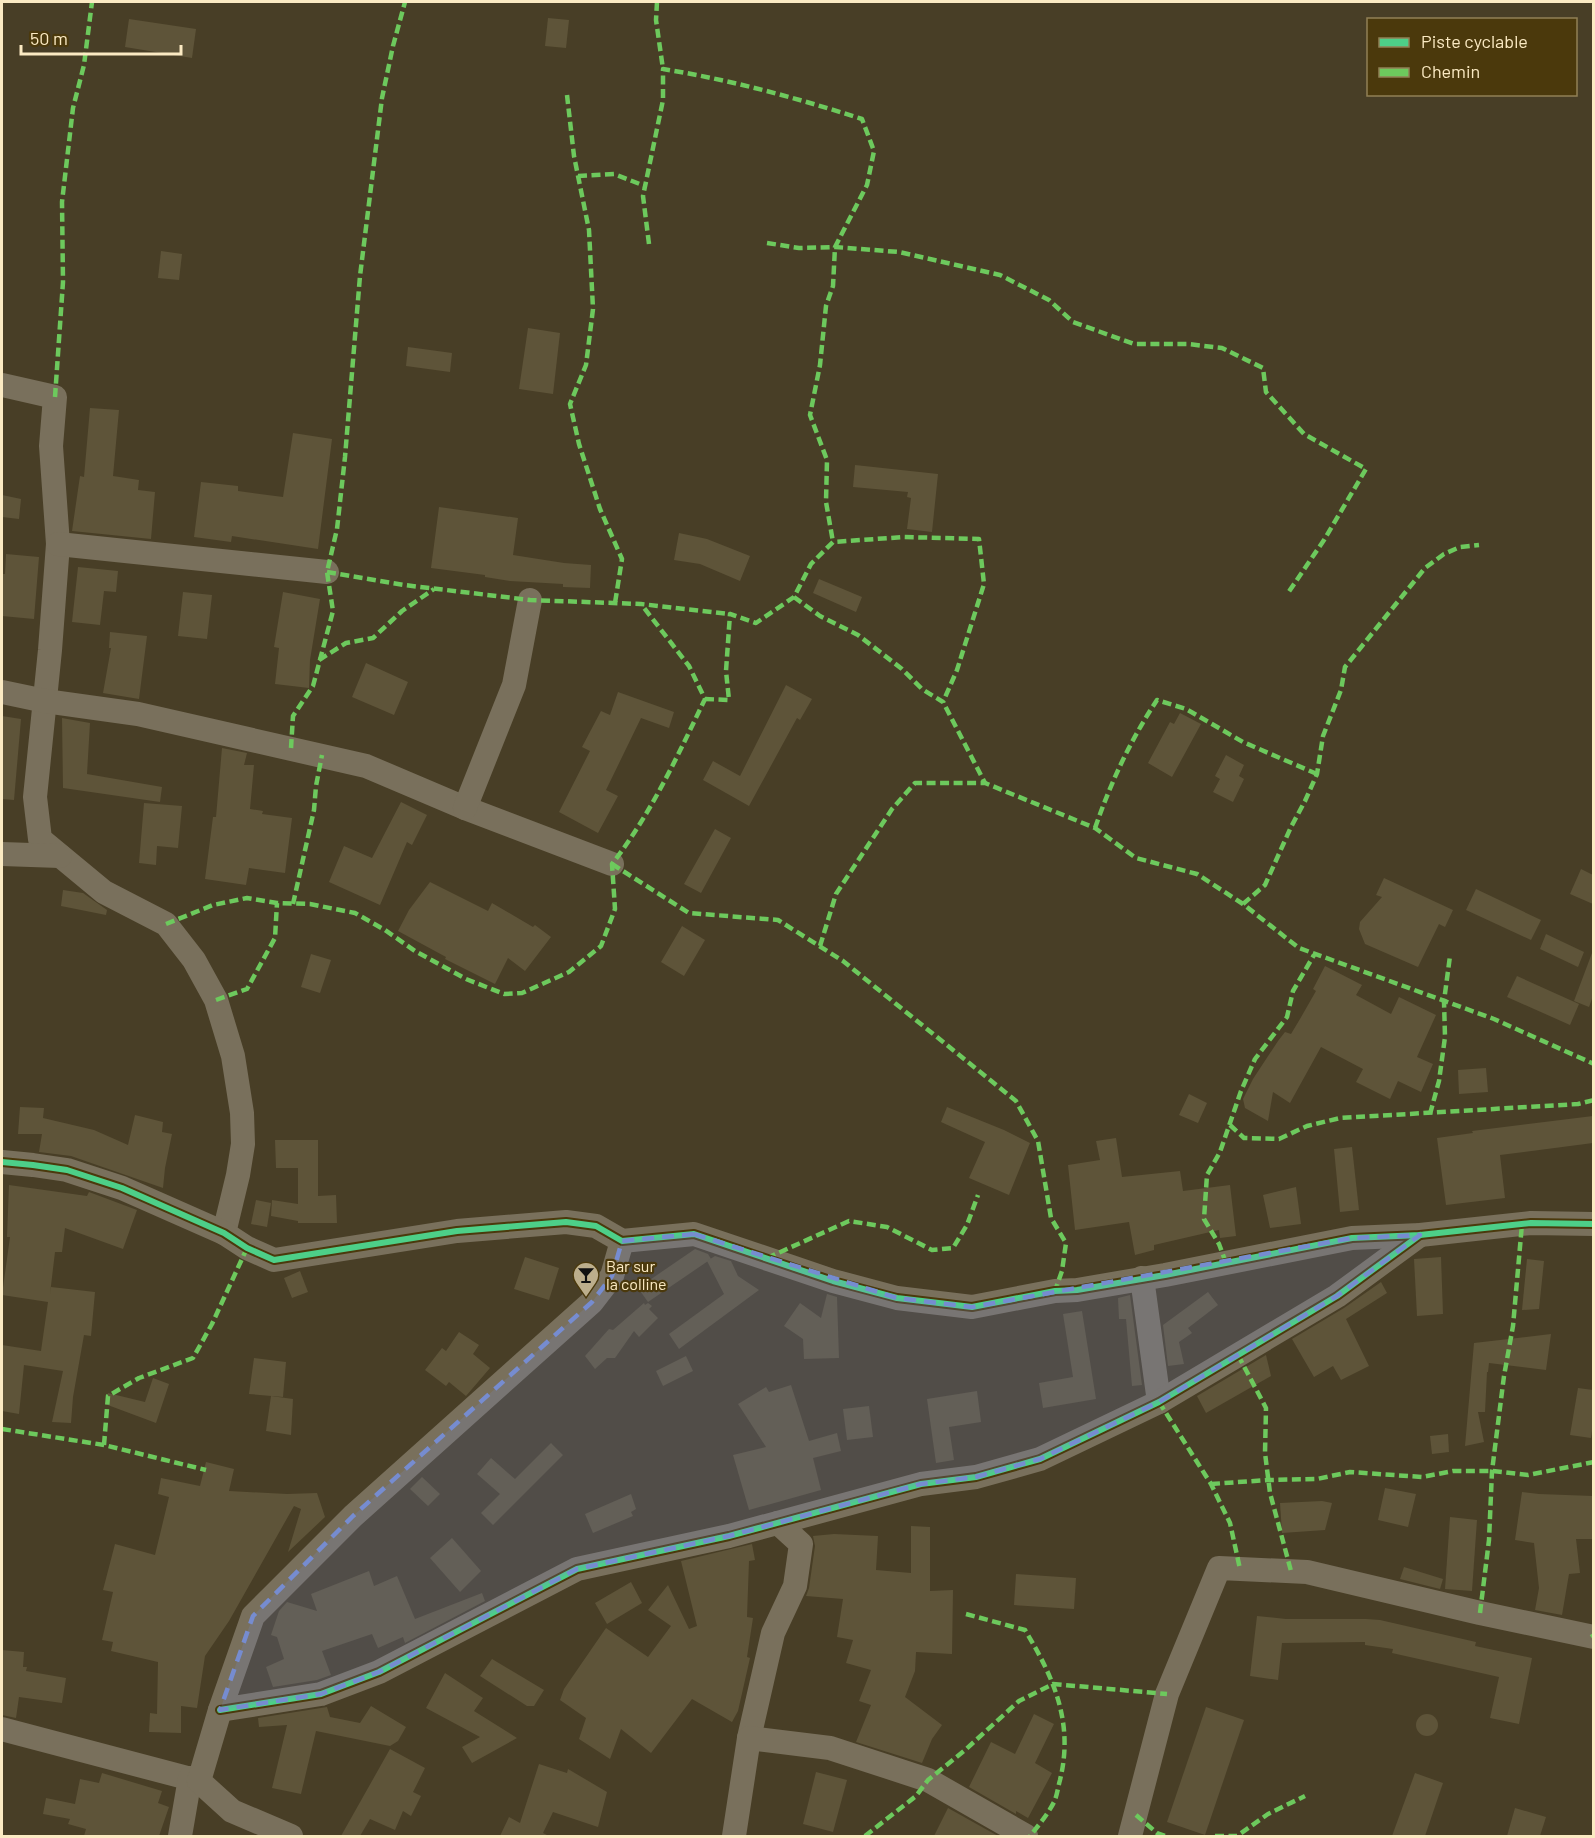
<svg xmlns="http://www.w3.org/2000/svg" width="1595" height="1838" font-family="Barlow,sans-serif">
  <rect width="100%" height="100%" fill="#483e26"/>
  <g fill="#5e5439">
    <path d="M548,18L569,20L566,48L545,46Z"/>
    <path d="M129,19L196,29L192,58L125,47Z"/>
    <path d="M161,251L182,254L179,280L158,278Z"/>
    <path d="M528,328L560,333L553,394L519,389Z"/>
    <path d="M408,347L452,353L450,372L406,366Z"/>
    <path d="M90,408L119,410L113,476L139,480L138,490L155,492L151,539L72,531L80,476L84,477Z"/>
    <path d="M293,433L332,439L318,549L232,536L231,542L194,537L201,482L238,486V491L283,497Z"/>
    <path d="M855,465L938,474L932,532L907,529L911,498L907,497L908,492L853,487Z"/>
    <path d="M2,495L21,499L19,519L2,517Z"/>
    <path d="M439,507L518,518L513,555L564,563L591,565L590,588L563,587V584L510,581L485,577V575L431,568Z"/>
    <path d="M679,533L707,539L750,556L740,581L700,564L674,560Z"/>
    <path d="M6,554L39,557L34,619L2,616V574H5Z"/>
    <path d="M78,567L118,571L116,592L104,591L100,625L72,622Z"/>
    <path d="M819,579L862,597L856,612L813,593Z"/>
    <path d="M183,592L212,595L207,639L178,636Z"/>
    <path d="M283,592L320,599L310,660L309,688L275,684L279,648L274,647Z"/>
    <path d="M110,632L147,636L139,699L103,693L111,648H109Z"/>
    <path d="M366,663L408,682L394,715L352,697Z"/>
    <path d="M786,685L812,699L800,720L797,718L749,806L703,780L713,761L740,776Z"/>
    <path d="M618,692L674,712L669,728L641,718L606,790L618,796L598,833L559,812L590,751L582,747L601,711L610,715Z"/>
    <path d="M1180,713L1201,724L1172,777L1148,763L1170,722L1174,724Z"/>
    <path d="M2,716L21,719L14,800L2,799Z"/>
    <path d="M62,718L90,723L87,774L162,787L160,802L63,788Z"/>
    <path d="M222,748L247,753L244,765H254L250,809L263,811L262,814L292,818L285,873L249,868L246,885L205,879L213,817H216Z"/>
    <path d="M1226,755L1244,765L1239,776L1244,779L1233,802L1213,792L1220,779L1215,776Z"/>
    <path d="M401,802L427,815L412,845L407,842L380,905L329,882L344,846L372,858Z"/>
    <path d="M144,803L182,806L178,848L157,846L156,865L139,863Z"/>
    <path d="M715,829L731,838L701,893L684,884Z"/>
    <path d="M1581,869L1593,875V904L1570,894Z"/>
    <path d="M1384,878L1453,910L1445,927L1439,924L1418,967L1365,944L1359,929L1360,922L1382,897L1376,895Z"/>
    <path d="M430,882L488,911L492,903L533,927L535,925L551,937L525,971L508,958L495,984L445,959L446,957L398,931L409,910Z"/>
    <path d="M1476,889L1541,920L1531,940L1466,910Z"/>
    <path d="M63,890L83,893L107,910L106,915L61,906Z"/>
    <path d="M682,926L705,940L684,976L661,962Z"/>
    <path d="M1546,934L1584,952L1578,967L1540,949Z"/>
    <path d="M1592,953H1593V996L1589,1007L1574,1001Z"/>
    <path d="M311,954L331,960L320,993L301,987Z"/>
    <path d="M1325,966L1362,985L1356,995L1391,1014L1399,997L1436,1015L1417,1057L1433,1064L1421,1092L1398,1081L1390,1099L1356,1082L1363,1069L1321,1047L1290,1103L1273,1092L1268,1121L1245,1108L1243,1099L1253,1079L1278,1041L1285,1032L1291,1034L1300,1019L1316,991L1313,989Z"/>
    <path d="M1517,976L1579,1004L1570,1025L1507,997Z"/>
    <path d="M1486,1068L1488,1092L1459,1094L1458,1070Z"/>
    <path d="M1189,1094L1207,1103L1198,1123L1179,1115Z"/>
    <path d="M20,1107L44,1108L43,1118L94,1130L128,1145L135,1115L163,1122L162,1132L172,1134L165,1168L163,1188L71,1156L39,1152L42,1134H18Z"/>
    <path d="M947,1107L1004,1130L1030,1143L1009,1195L969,1178L985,1142L941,1122Z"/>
    <path d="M1593,1116V1143L1500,1155L1505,1198L1446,1205L1437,1138L1473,1133L1472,1131Z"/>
    <path d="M1116,1138L1122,1177L1180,1171L1183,1191L1230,1185L1236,1236L1220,1238L1219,1230L1154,1245V1250L1135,1255L1129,1222L1075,1230L1068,1165L1100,1160L1096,1141Z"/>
    <path d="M275,1140H318V1196L336,1195L337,1223H298V1221L271,1216L272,1200L298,1204V1168H276Z"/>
    <path d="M1352,1147L1359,1210L1340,1212L1334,1149Z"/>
    <path d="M9,1185L87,1196L89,1192L137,1210L123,1249L65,1228L62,1252H55L50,1294L51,1287L95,1292L91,1336L84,1335L73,1397L71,1423L52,1422L63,1371L24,1365L19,1414L2,1411V1345L41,1351L48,1302L2,1295L10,1237H7Z"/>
    <path d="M1296,1187L1301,1224L1270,1228L1263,1195Z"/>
    <path d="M256,1200L271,1203L267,1227L251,1224Z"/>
    <path d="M695,1249L708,1254L711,1259L648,1302L638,1288Z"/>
    <path d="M715,1256L731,1261L738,1276L759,1290L679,1349L669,1334L724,1294L707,1261Z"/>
    <path d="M525,1257L559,1268L549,1300L514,1289Z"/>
    <path d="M1441,1257L1443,1314L1417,1316L1414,1259Z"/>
    <path d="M1527,1259L1544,1261L1539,1309L1522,1310Z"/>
    <path d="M300,1271L308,1292L292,1298L284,1278Z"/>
    <path d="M1381,1282L1387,1293L1346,1319L1369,1366L1341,1380L1333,1366L1314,1377L1292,1339L1344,1308Z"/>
    <path d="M1208,1292L1218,1305L1188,1328L1192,1333L1179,1342L1184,1364L1168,1366L1163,1325Z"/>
    <path d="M827,1294L837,1297L839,1358L804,1359L803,1339L784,1326L800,1303L821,1318Z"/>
    <path d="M1130,1295L1142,1385L1132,1386L1126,1319H1119L1118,1298Z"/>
    <path d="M644,1303L645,1305L648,1303L652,1306L649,1309L658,1318L639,1337L634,1331L615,1358H607L595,1369L585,1356L609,1329L613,1330Z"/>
    <path d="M1082,1311L1096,1399L1043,1408L1039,1383L1073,1377L1063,1314Z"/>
    <path d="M459,1332L479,1345L473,1354L490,1368L466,1396L449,1382L446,1386L425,1370L442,1348L446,1351Z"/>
    <path d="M1551,1334L1546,1370L1489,1363L1488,1372H1487L1485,1412H1478L1484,1442L1465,1446L1474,1343Z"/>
    <path d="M1266,1355L1271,1376L1206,1413L1197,1396Z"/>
    <path d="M686,1356L693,1371L663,1386L656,1371Z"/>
    <path d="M254,1358L286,1362L283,1397L249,1394Z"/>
    <path d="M153,1378L169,1384L156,1423L105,1404L108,1393L145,1402Z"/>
    <path d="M791,1385L809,1441L837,1433L841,1451L813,1458L821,1490L749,1510L733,1455L766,1447L738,1404L766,1387L769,1392Z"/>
    <path d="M1578,1388L1593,1390V1424L1591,1438L1570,1435Z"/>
    <path d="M977,1391L981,1422L949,1427L954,1460L936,1463L927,1399Z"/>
    <path d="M271,1396L293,1399L291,1435L266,1431Z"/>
    <path d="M869,1406L873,1437L847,1440L843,1409Z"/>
    <path d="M1448,1434L1449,1452L1432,1454L1430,1436Z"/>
    <path d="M551,1443L563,1455L493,1525L481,1513L500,1494L477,1474L491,1458L515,1479Z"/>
    <path d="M206,1462L234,1469L229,1491L287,1494L317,1493L325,1517L288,1552L301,1509L294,1506L229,1621L205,1656L197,1708L181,1706V1733L149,1732L150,1713L157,1714L158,1662L111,1651L113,1642L102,1640L113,1592L103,1590L115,1544L155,1555L169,1497L158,1494L161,1478L200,1486Z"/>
    <path d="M422,1477L440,1494L428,1506L410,1489Z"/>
    <path d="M1385,1488L1416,1494L1408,1527L1378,1520Z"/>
    <path d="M1522,1492L1539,1494L1593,1496V1539H1576L1580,1573L1569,1574L1562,1615L1535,1610L1539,1588L1534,1543L1515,1540Z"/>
    <path d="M631,1494L636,1509L631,1512L633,1516L593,1533L585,1514Z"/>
    <path d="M1322,1501L1332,1503L1325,1530L1282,1533L1280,1503Z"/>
    <path d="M1450,1517L1477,1520L1472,1591L1445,1589Z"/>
    <path d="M911,1526L930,1527V1591L953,1590L952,1654L916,1652L915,1671L905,1697L942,1725L932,1739L922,1763L856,1742L871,1705L859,1701L871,1670L846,1663L853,1640L837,1637L843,1599L806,1596L809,1588L815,1546L813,1536L834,1534L878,1536L876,1570L911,1573Z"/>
    <path d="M452,1538L481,1571L460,1592L430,1558Z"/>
    <path d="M752,1544L755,1560L749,1561L747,1617L753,1618L747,1657L750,1658L738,1711L732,1722L692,1699L651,1753L621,1729L610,1759L579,1739L586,1718L560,1700L564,1689L606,1628L648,1657L671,1626L648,1610L668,1585L689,1629L697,1626L681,1561Z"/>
    <path d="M1404,1567L1443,1579L1440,1589L1400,1579Z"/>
    <path d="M369,1571L374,1586L397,1576L415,1619L482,1593L485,1601L405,1643L403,1637L378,1648L372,1634L322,1651L331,1675L317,1680L273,1687L266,1667L284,1659L277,1637L271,1635L279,1611L287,1602L317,1611L311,1594Z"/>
    <path d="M1016,1574L1076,1578L1074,1609L1014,1605Z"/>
    <path d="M631,1582L642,1603L607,1624L595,1603Z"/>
    <path d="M1257,1616L1286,1619H1366L1380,1620L1476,1642L1475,1646L1532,1658L1519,1724L1490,1718L1499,1677L1392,1653L1393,1649L1365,1645V1642L1282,1643L1278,1680L1250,1676Z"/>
    <path d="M2,1650L24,1652L23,1667H27L26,1671L66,1678L62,1703L19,1697L16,1718L2,1715Z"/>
    <path d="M492,1659L544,1690L534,1706H527L480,1676Z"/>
    <path d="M445,1673L483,1698L474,1711L517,1738L472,1763L462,1747L480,1737L426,1708Z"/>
    <path d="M371,1706L406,1727L398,1741L390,1746L316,1731L301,1794L272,1788L287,1725L259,1727L258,1718L327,1707L330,1717L360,1723Z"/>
    <path d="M1206,1707L1244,1720L1205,1835L1167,1822Z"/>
    <path d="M1034,1714L1054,1724L1035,1763L1052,1773L1028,1818L1016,1811V1814L969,1787L991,1742L1015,1754Z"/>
    <circle cx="1427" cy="1725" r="11"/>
    <path d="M390,1749L425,1768L413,1792L421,1796L411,1816L403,1811L395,1830L370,1819L360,1836H341Z"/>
    <path d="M539,1764L567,1773L568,1769L607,1792L598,1827L553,1812L543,1833L549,1836H500L509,1817L520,1823Z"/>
    <path d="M816,1772L847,1780L833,1832L803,1824Z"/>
    <path d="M102,1773L162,1791L158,1803L169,1807L159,1836H84L86,1829L68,1824L70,1819L43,1814L46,1798L75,1804L80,1779L99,1783Z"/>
    <path d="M1415,1773L1443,1783L1425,1836H1392Z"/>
    <path d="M948,1808L998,1836H934Z"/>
    <path d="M1515,1808L1546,1817L1540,1836H1507Z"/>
  </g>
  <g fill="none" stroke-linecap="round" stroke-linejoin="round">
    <g stroke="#79705c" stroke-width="24">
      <path d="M2,385L55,397L51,446L58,544L50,650L35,797L40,839L104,892L166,924L194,960L216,1000L233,1056L242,1113L243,1144L238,1175L224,1233"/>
      <path d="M58,544L327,572"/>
      <path d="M2,692L45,701L138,714L366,766L465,808L612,864"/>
      <path d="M465,808L514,685L530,600"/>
      <path d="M2,854L60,856"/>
      <path d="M2,1162L33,1165L67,1170L122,1188L224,1233L247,1248L274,1260L457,1231L566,1222L596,1226L622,1241L694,1234L833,1281L897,1298L972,1307L1055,1291L1077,1290L1165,1275L1352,1238L1420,1235L1531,1223L1594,1224"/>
      <path d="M1142,1278L1159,1402"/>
      <path d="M220,1710L321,1694L379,1672L577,1569L729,1536L921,1484L976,1477L1040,1459L1159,1402L1337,1296L1420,1235"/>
      <path d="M2,1729L199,1781"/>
      <path d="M749,1738L773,1633L795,1586L801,1544L778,1523"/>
      <path d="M180,1836L190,1778"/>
      <path d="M291,1836L232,1811L199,1781L220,1710L253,1616L353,1516L592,1302L612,1276L622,1241"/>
      <path d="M734,1836L749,1738L830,1748L928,1780L1026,1836"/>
      <path d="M1130,1836L1167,1694L1219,1568L1307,1572L1480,1613L1594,1637"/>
    </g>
    <g stroke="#6dc95d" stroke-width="4.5" stroke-dasharray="9 4.5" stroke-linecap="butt">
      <path d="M657,2L656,20L663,69"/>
      <path d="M567,95L574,156L589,230L593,309L586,365L570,404L579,444L600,509L622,559L615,603"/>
      <path d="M578,176L614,174L645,186"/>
      <path d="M767,243L799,248L835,247L899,252L1000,275L1049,300L1073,322L1134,344H1188L1222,348L1263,368L1266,392L1304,434L1366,469L1324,540L1288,593"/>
      <path d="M649,244L643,196L663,100V69C731,80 797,98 862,119L874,151L867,185L835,247L833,286L826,306L820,365L810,415L827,460L826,502L833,542"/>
      <path d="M55,397L63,282L62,202L73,108L84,65L92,2"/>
      <path d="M327,572L404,585L530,600L641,604L730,614"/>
      <path d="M794,597L820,616L858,635L902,669L922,689L943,702L985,783"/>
      <path d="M319,660L346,643L373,638L402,611L434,589"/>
      <path d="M705,699L729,700L726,671L730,614L756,623L794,597L811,564L833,542L904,537L979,539L984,584L957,670L943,702"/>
      <path d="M291,748L293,716L313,686L333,611L327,572L337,529L345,457L360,276L382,98L393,46L405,2"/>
      <path d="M1095,828C1111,782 1130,741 1157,700L1186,709L1243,742L1317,774"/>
      <path d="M612,864L689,913L778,920L843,961L1016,1101L1038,1141L1051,1218L1066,1243L1062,1271L1055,1291"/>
      <path d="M293,904L314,810L316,786L322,755"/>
      <path d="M1243,904L1265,885L1291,827L1305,801L1317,774L1323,736L1341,690L1345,667L1425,568L1444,554L1460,547L1479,545"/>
      <path d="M166,924L213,905L247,898L277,903L310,904L355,913L385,930L415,951L466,979L504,994L522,993L569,972L601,946L615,909L612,864C651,814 678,755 705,699L689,666L641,604"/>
      <path d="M820,946L836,894L892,809L915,783H985L1095,828L1136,858L1197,874L1243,904L1299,948L1494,1019L1594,1064"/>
      <path d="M216,1000L247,989L275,938L277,903"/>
      <path d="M1430,1114L1439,1081L1445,1037L1444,1001L1450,956"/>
      <path d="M1230,1125L1244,1138L1279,1139L1307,1126L1340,1118L1578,1104L1594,1100"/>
      <path d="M767,1258L849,1221L887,1227L932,1250L953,1248L967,1225L978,1195"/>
      <path d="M1226,1263L1219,1244L1204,1219L1207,1175L1220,1152L1241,1091L1255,1059L1287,1017L1293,991L1314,955"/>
      <path d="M1238,1355L1266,1408L1265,1453L1270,1493L1291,1571"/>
      <path d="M1159,1402L1211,1484L1230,1523L1240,1569"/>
      <path d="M2,1429L104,1445L206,1470"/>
      <path d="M104,1445L108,1396L139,1378L193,1358L212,1324L247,1248"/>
      <path d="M1211,1484L1268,1480L1317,1479L1350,1472L1422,1477L1453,1471H1492L1528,1475L1594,1462"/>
      <path d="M1480,1613L1489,1540L1492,1471L1504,1376L1513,1326L1522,1224"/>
      <path d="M966,1614L1025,1630C1054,1678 1074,1723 1060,1780C1058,1787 1057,1796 1054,1802C1048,1814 1038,1826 1030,1836"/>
      <path d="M1591,1637L1594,1635"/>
      <path d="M1136,1815L1157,1833L1165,1836"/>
      <path d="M865,1836L916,1796L928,1780L964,1751L1019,1701L1053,1684L1167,1694"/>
      <path d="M1215,1836H1237L1268,1814L1305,1796"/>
    </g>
    <g stroke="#4b390c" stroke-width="10">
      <g id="cycleway">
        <path d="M2,1162L33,1165L67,1170L122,1188L224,1233L247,1248L274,1260L457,1231L566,1222L596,1226L622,1241L694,1234L833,1281L897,1298L972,1307L1055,1291L1077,1290L1165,1275L1352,1238L1420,1235L1531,1223L1594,1224"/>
        <path d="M220,1710L321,1694L379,1672L577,1569L729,1536L921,1484L976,1477L1040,1459L1159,1402L1337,1296L1420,1235"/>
      </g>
    </g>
    <use href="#cycleway" stroke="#4dcf88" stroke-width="6"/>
  </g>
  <path fill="#768cd0" fill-opacity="0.2" stroke="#768cd0" stroke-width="4.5" stroke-dasharray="12 8" stroke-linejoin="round" d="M694,1234L897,1298L972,1307L1352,1238L1420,1235L1337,1296L1159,1402L1040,1459L976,1477L921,1484L729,1536L577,1569L379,1672L321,1694L220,1710L253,1616L353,1516L592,1302L612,1276L622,1241Z"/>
  <defs>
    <g id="bar-pin" transform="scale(1.35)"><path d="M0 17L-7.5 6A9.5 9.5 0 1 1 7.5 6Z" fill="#bcae8c" stroke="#4b390c"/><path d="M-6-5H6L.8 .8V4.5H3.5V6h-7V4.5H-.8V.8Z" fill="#111"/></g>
  </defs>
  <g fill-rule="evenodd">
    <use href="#bar-pin" x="586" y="1275"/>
  </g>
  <g text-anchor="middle" stroke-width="4.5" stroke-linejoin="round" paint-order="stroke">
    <g font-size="16" fill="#fbeac3" stroke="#4b390c" text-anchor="start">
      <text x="606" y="1272">Bar sur<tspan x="606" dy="18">la colline</tspan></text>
    </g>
  </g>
  <rect width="1595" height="1838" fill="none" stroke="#fbeac3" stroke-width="6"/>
  <rect x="1367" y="18" width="210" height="78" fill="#4b390c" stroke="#918055" stroke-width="1.5"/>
  <rect x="1379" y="38" width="30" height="9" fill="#4dcf88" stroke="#918055" stroke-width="1.5"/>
  <text x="1421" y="48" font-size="18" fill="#fbeac3">Piste cyclable</text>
  <rect x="1379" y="68" width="30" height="9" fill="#6dc95d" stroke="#918055" stroke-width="1.5"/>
  <text x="1421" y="78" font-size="18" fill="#fbeac3">Chemin</text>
  <path d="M21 45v9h160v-9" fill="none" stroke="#fbeac3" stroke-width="3"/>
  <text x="30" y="45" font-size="18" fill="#fbeac3" stroke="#4b390c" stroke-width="4.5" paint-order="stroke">50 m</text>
</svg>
